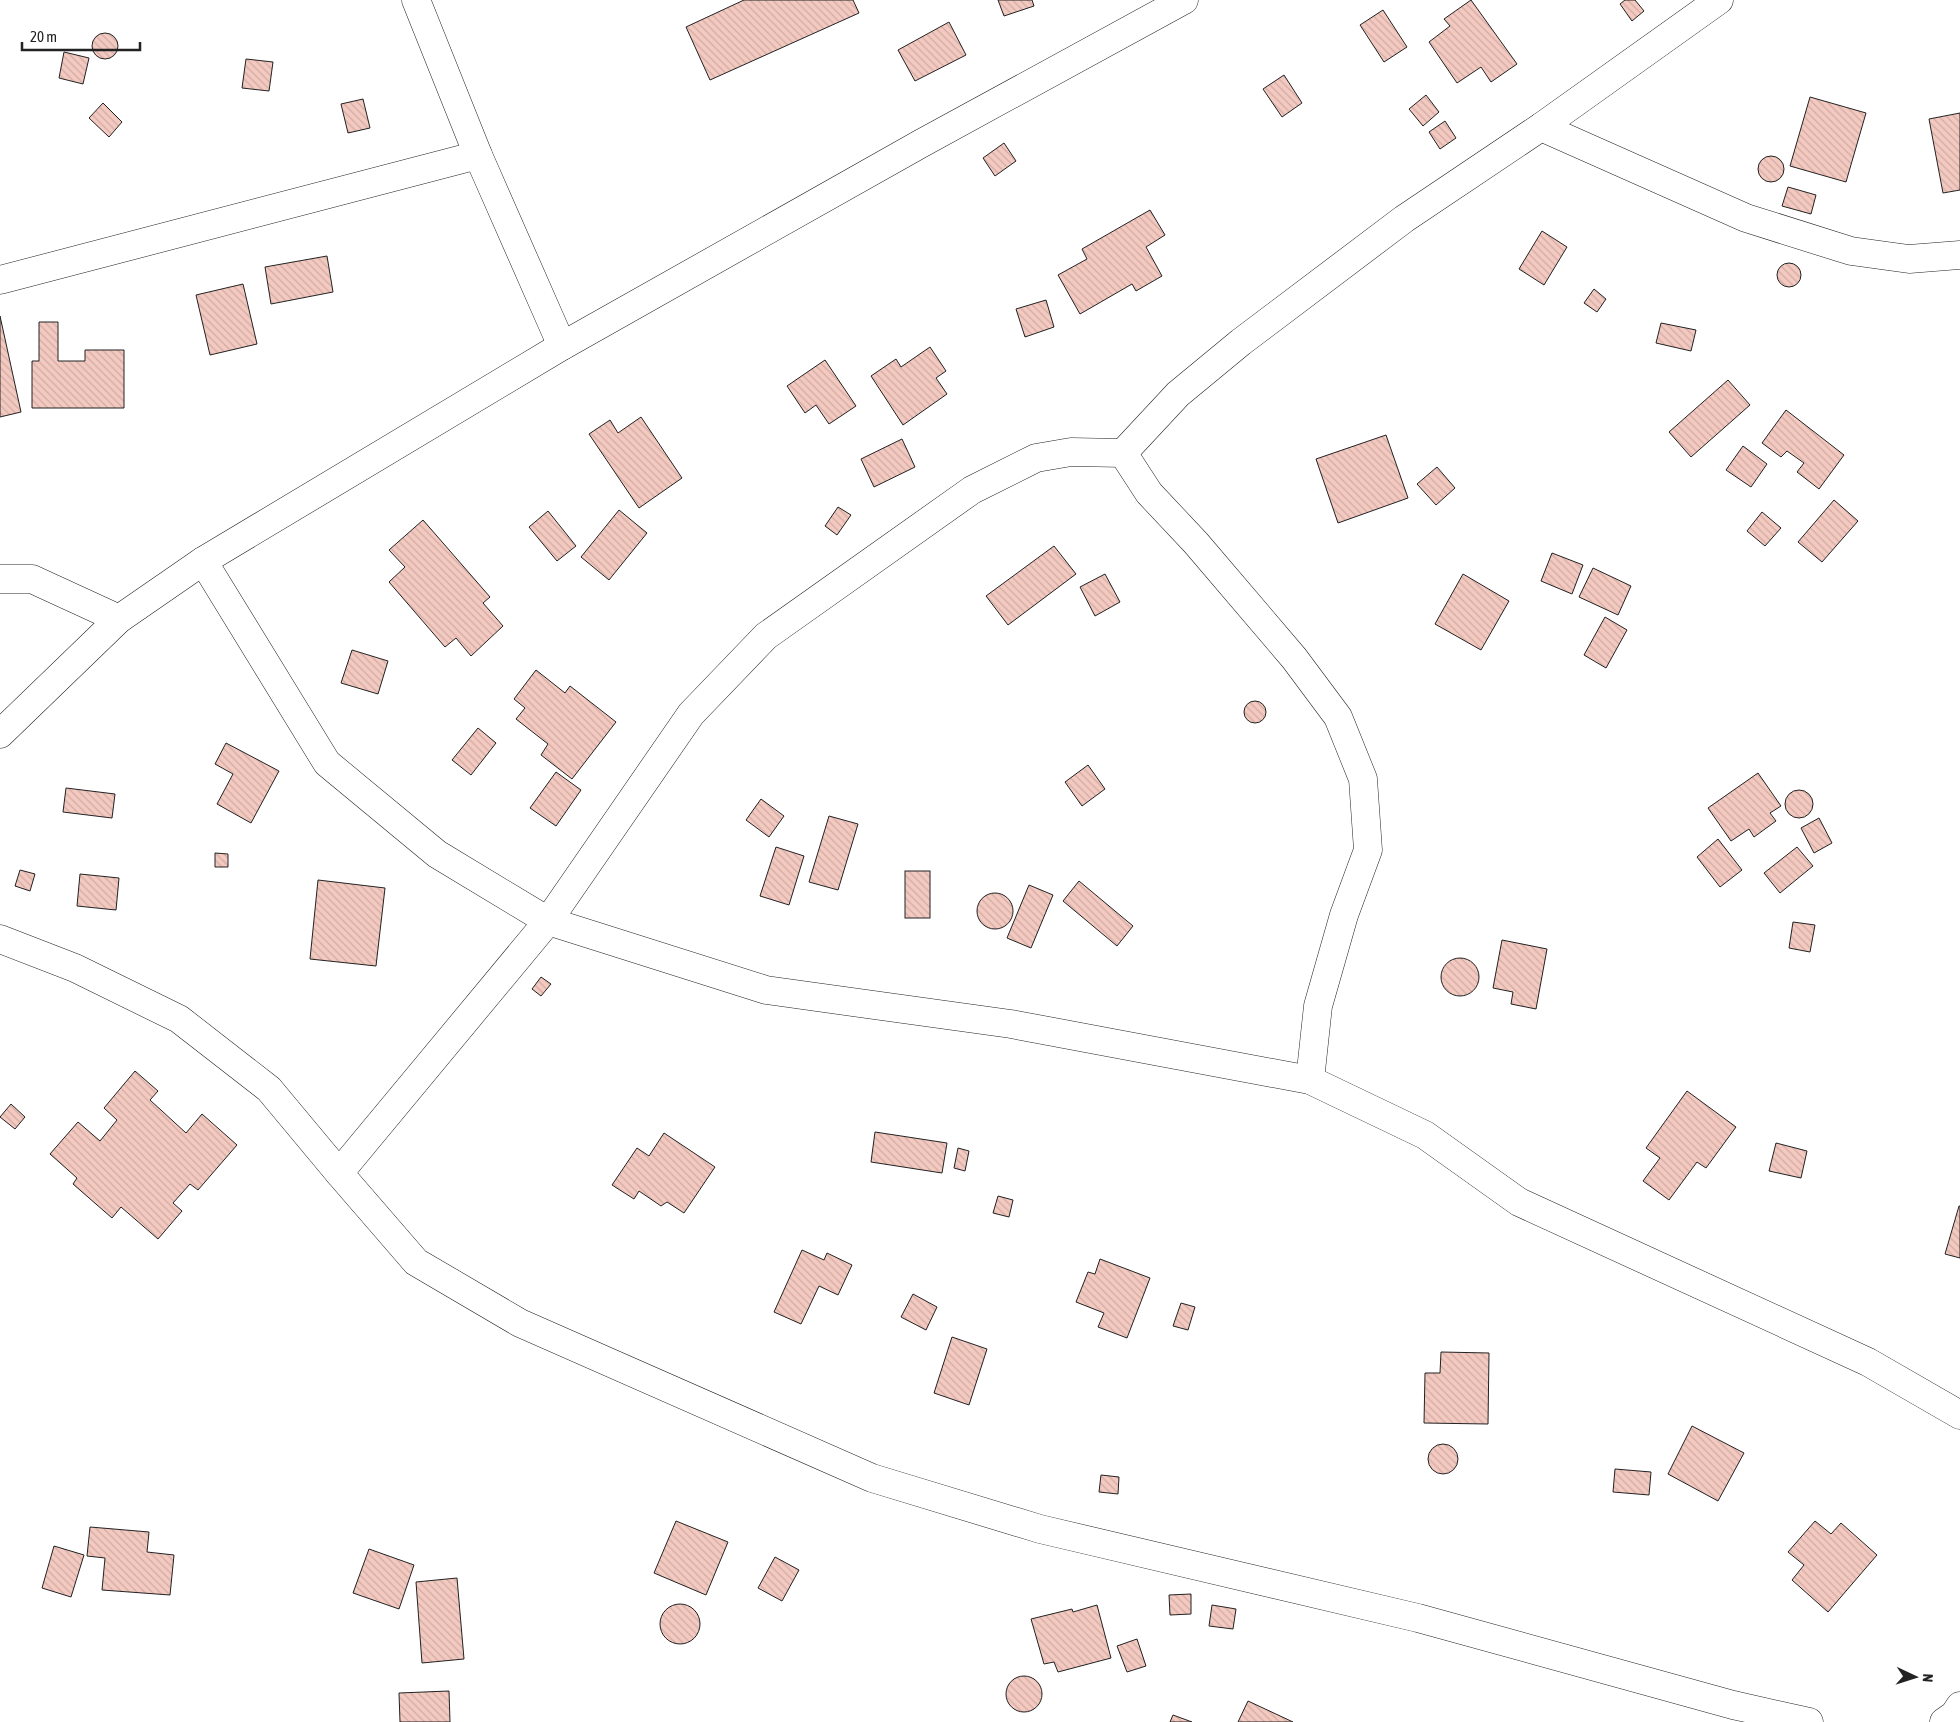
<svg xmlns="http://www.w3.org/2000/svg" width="1960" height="1722" font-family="'Asap Condensed',sans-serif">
  <defs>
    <pattern id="building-back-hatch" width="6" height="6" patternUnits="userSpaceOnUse" patternTransform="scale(1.25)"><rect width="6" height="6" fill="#f3c9c0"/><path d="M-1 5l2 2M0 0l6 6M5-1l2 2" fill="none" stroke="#d0aca5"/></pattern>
  </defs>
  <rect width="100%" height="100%" fill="#fff"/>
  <g fill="url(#building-back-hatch)" stroke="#222">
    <path d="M744,0H853L859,13L710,80L686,27Z"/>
    <path d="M998,0H1032L1034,6L1004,16Z"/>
    <path d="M1471,0L1517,64L1491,82L1481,67L1457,83L1429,42L1450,26L1444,19Z"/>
    <path d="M1625,0H1635L1644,11L1632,21L1620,4Z"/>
    <path d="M1383,10L1407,47L1384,62L1360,25Z"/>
    <path d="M949,22L966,55L915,81L898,50Z"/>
    <circle cx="105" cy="46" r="13"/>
    <path d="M64,52L89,58L83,84L59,78Z"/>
    <path d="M246,59L273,62L269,91L242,88Z"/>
    <path d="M1284,75L1302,103L1282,117L1263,89Z"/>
    <path d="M1426,95L1439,112L1423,126L1409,109Z"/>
    <path d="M1810,97L1866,113L1846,182L1790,166Z"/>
    <path d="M363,99L370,128L348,133L341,104Z"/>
    <path d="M103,103L122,122L109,137L89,118Z"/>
    <path d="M1960,113V190L1943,193L1929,119Z"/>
    <path d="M1445,121L1456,138L1440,149L1429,132Z"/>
    <path d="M1004,143L1016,161L995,176L983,158Z"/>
    <circle cx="1771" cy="169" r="13"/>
    <path d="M1788,187L1816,195L1811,214L1782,206Z"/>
    <path d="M1150,210L1165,235L1146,247L1162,276L1136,291L1132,284L1080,314L1058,275L1087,259L1082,249Z"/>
    <path d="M1542,231L1567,247L1544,285L1519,269Z"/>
    <path d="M327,256L333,292L271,304L265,267Z"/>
    <circle cx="1789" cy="275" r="12"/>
    <path d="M243,284L257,344L210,355L196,295Z"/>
    <path d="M1594,289L1606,299L1597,312L1584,303Z"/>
    <path d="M1046,300L1054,327L1025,337L1016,309Z"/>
    <path d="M0,316L21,412L0,417Z"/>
    <path d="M39,322H58V361H85V350H124V408H32V361H39Z"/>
    <path d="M1661,323L1696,330L1691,351L1656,343Z"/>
    <path d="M930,347L946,371L936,378L947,394L903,425L871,376L896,359L901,367Z"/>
    <path d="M825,360L856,406L829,424L816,405L805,413L787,386Z"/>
    <path d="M1728,380L1750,405L1691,457L1669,432Z"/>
    <path d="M1786,410L1844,455L1819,489L1797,472L1804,463L1787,451L1781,457L1762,443Z"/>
    <path d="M641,417L682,478L639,508L589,434L610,420L618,433Z"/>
    <path d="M1386,435L1408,498L1338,523L1316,459Z"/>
    <path d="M902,439L915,467L874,487L861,459Z"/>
    <path d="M1743,446L1767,464L1751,487L1726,470Z"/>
    <path d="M1437,467L1455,488L1436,505L1417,484Z"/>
    <path d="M1834,500L1858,521L1822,562L1798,542Z"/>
    <path d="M838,507L851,515L837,535L825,526Z"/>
    <path d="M619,510L647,533L609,580L581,557Z"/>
    <path d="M548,511L576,546L557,561L529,527Z"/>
    <path d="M1762,512L1781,528L1765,546L1747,531Z"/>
    <path d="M423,520L490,597L483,603L503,626L471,656L456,638L445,647L389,582L405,567L389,550Z"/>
    <path d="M1054,546L1076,574L1008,625L986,596Z"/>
    <path d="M1552,553L1583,565L1572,594L1541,581Z"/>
    <path d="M1593,568L1631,586L1618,615L1579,597Z"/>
    <path d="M1105,574L1120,602L1095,616L1080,587Z"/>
    <path d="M1463,574L1509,601L1481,650L1435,624Z"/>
    <path d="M1605,617L1627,630L1606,668L1584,655Z"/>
    <path d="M352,650L388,661L378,694L341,683Z"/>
    <path d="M536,670L565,693L570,686L616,722L572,779L541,755L548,744L516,719L525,708L514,699Z"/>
    <circle cx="1255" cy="712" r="11"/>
    <path d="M478,728L496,743L471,775L452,760Z"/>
    <path d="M226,743L279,771L251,823L217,804L233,774L215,764Z"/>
    <path d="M1088,765L1105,789L1082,806L1065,782Z"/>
    <path d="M556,772L581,790L556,826L530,808Z"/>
    <path d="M1758,773L1781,806L1770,813L1776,821L1754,837L1749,829L1731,841L1708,808Z"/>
    <path d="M66,788L115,794L112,818L63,812Z"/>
    <circle cx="1799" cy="804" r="14"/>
    <path d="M761,799L784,816L769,837L746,820Z"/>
    <path d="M829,816L858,824L838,890L809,882Z"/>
    <path d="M1819,818L1832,843L1814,853L1801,828Z"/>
    <path d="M1718,839L1742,870L1720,887L1697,857Z"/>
    <path d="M776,847L804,856L789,905L760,896Z"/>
    <path d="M1797,847L1813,866L1780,893L1764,873Z"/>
    <path d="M215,853L228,854V867H215Z"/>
    <path d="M20,870L35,874L30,891L15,886Z"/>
    <rect x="905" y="871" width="25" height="47"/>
    <path d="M80,874L119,878L116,910L77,906Z"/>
    <path d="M318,880L385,888L376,966L310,959Z"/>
    <path d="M1079,881L1133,926L1117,946L1063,901Z"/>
    <path d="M1029,885L1053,895L1031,948L1007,938Z"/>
    <circle cx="995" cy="911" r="18"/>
    <path d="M1793,922L1815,925L1810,952L1789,948Z"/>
    <path d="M1502,940L1547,949L1536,1009L1511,1004L1513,992L1493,988Z"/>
    <circle cx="1460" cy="977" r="19"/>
    <path d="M541,977L551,984L541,996L532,989Z"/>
    <path d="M135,1071L158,1091L150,1100L186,1133L202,1114L237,1145L198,1190L190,1184L173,1203L182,1211L158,1239L121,1207L112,1218L73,1184L77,1178L50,1154L78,1122L100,1141L117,1120L104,1108Z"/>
    <path d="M1687,1091L1736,1127L1706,1168L1697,1162L1669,1200L1643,1181L1660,1158L1646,1148Z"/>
    <path d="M11,1104L25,1117L15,1129L0,1117Z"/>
    <path d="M875,1132L947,1143L942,1173L871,1162Z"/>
    <path d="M664,1133L715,1167L684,1213L667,1202L661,1206L639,1191L634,1199L612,1185L637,1148L649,1156Z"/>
    <path d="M1776,1143L1807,1151L1801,1178L1769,1171Z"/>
    <path d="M958,1148L969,1151L965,1171L954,1168Z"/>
    <path d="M998,1196L1013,1200L1009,1217L993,1213Z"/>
    <path d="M1959,1206H1960V1258L1945,1254Z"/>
    <path d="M802,1250L824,1260L827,1253L852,1265L838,1295L819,1286L801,1324L774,1312Z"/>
    <path d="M1100,1259L1150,1278L1127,1338L1098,1327L1104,1313L1076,1302L1088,1272L1095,1274Z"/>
    <path d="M913,1294L937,1307L926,1330L901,1317Z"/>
    <path d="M1181,1303L1195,1307L1188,1330L1173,1326Z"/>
    <path d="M952,1337L987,1349L969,1405L934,1393Z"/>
    <path d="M1441,1352L1489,1353L1488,1424L1424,1423L1425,1373H1440Z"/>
    <path d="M1692,1426L1744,1453L1718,1501L1668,1474Z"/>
    <circle cx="1443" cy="1459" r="15"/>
    <path d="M1615,1469L1651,1472L1649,1495L1613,1492Z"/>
    <path d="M1101,1475L1119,1477L1118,1494L1099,1492Z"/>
    <path d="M676,1521L728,1542L706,1595L654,1573Z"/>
    <path d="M1815,1521L1831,1534L1841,1523L1877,1555L1828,1612L1792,1580L1804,1565L1788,1552Z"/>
    <path d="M90,1527L149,1532L147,1552L174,1555L170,1595L102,1590L105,1558L87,1556Z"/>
    <path d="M54,1546L84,1555L71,1597L42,1588Z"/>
    <path d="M369,1549L414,1565L399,1609L353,1593Z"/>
    <path d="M775,1557L799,1570L782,1601L758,1588Z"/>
    <path d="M457,1578L464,1659L422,1663L416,1582Z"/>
    <path d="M1191,1594V1614L1170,1615L1169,1595Z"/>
    <circle cx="680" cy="1624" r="20"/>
    <path d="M1097,1605L1111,1658L1058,1672L1054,1662L1044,1664L1031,1619L1072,1609L1073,1612Z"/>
    <path d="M1212,1605L1236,1609L1233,1629L1209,1626Z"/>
    <path d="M1137,1639L1146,1666L1127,1672L1117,1646Z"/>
    <circle cx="1024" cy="1694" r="18"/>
    <path d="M449,1691L450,1722H400L399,1693Z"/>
    <path d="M1248,1701L1293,1722H1238Z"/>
    <path d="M1173,1715L1192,1722H1170Z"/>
  </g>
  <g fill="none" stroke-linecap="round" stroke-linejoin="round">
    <g stroke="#222" stroke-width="29">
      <g id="minor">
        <path d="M416,0L478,155L562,346"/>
        <path d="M1541,127L1746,218L1851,251L1909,259L1960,255"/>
        <path d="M0,280L478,155"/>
        <path d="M203,561L327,763L437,854L548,921L766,990L1011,1024L1310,1080L1425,1135L1519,1202L1868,1362L1960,1415"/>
        <path d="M0,579H32L119,619"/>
        <path d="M0,734L119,619L203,561L562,346L922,143L1184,0"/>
        <path d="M0,939L75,968L179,1019L269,1089L339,1173L416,1262L520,1323L872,1478L1040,1529L1418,1618L1733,1705L1809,1722"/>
        <path d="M1310,1080L1318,1006L1344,915L1368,850L1363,779L1338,717L1294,658L1196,543L1149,493L1123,453L1178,394L1241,342L1404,219L1541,127L1719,0"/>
        <path d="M339,1173L548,921L691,714L766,636L972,490L1036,458L1071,452L1123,453"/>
        <path d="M1944,1722L1954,1715L1960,1706"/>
      </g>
    </g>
    <use href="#minor" stroke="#fff" stroke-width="28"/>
  </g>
  <g transform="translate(1915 1677) rotate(94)" stroke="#ffffff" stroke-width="4" paint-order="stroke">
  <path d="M0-4L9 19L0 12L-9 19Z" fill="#222222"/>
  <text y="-8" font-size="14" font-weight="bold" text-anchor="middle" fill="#222222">N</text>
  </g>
  <path d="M22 42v8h118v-8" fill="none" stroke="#222222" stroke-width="2.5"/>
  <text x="30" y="42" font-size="15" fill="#222222" stroke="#ffffff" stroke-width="4" paint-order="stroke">20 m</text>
</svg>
